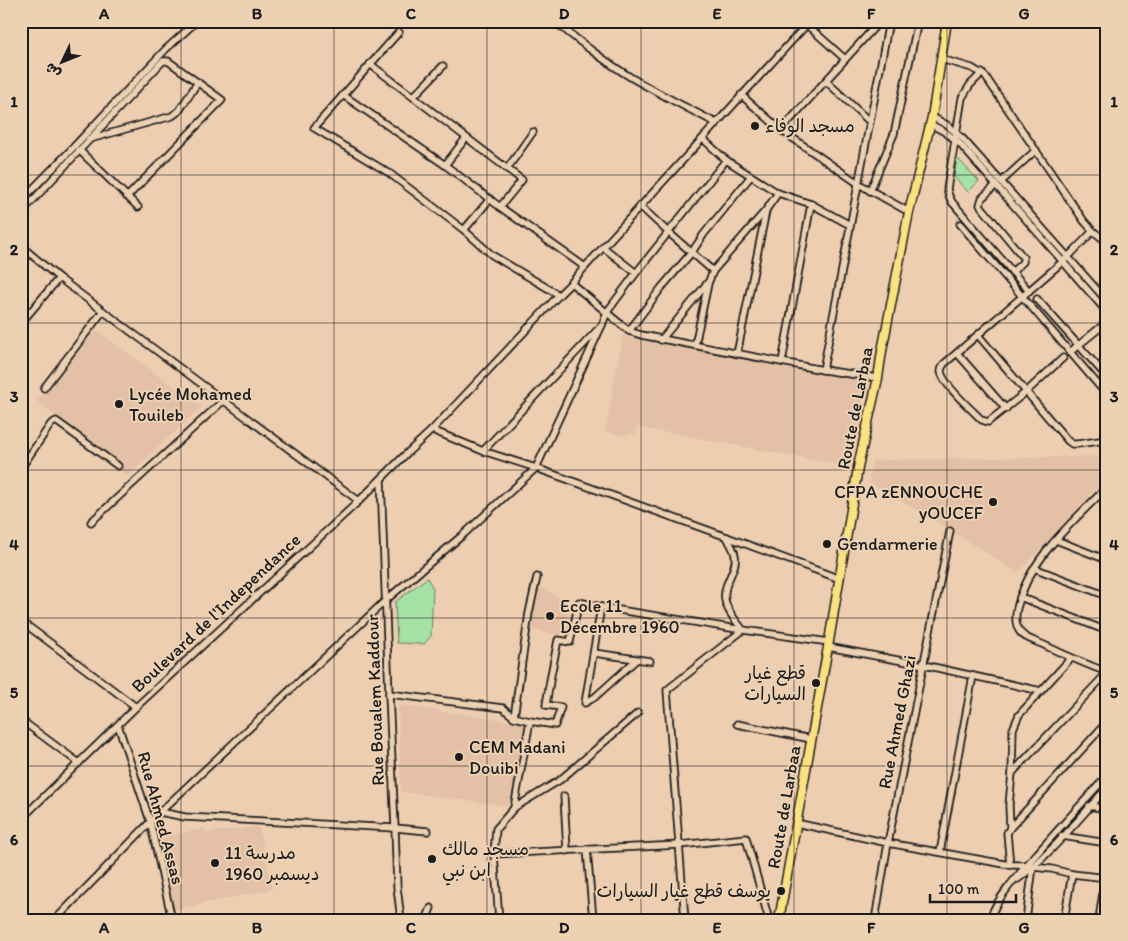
<svg xmlns="http://www.w3.org/2000/svg" width="1128" height="941" font-family="Itim,'Playpen Sans Arabic',sans-serif">
  <rect width="100%" height="100%" fill="#eeceb1"/>
  <filter id="ink" filterUnits="userSpaceOnUse"><feTurbulence type="fractalNoise" baseFrequency=".02" numOctaves="2"/><feDisplacementMap in="SourceGraphic" scale="10" xChannelSelector="R" yChannelSelector="G"/><feConvolveMatrix kernelMatrix="1 2 1 2 8 2 1 2 1" color-interpolation-filters="sRGB"/></filter>
  <g filter="url(#ink)">
    <g fill="#e3c0a6">
      <path d="M94,328L201,407L128,476L37,401Z"/>
      <path d="M623,335L866,381L851,467L637,427L635,434L624,435L605,432Z"/>
      <path d="M1107,456V477L1018,573L937,522L869,482L872,460Z"/>
      <path d="M539,587L570,602L562,636L531,629Z"/>
      <path d="M398,705L525,723L511,806L401,792Z"/>
      <path d="M252,827L259,828L272,889L173,910L157,838L205,828L207,833Z"/>
    </g>
    <g fill="#a6e1a6" stroke="#617e61">
      <path d="M957,158L979,181L968,192L954,177Z"/>
      <path d="M427,578L433,588L431,636L424,644L397,643L395,602Z"/>
    </g>
    <g fill="none" stroke-linecap="round" stroke-linejoin="round">
      <g stroke="#1c1c1c" stroke-width="9">
        <g id="minor">
          <path d="M554,21C579,41 604,61 632,78C659,94 688,108 716,123"/>
          <path d="M807,25L845,59"/>
          <path d="M399,32L314,128L389,173L464,230L492,255L559,295"/>
          <path d="M941,59L972,68L985,76L1084,221L1093,231L1107,242"/>
          <path d="M370,64L522,180L500,207"/>
          <path d="M982,73L970,85L962,98L947,189L949,196L952,202L1029,291"/>
          <path d="M826,81L870,122"/>
          <path d="M343,95L445,165L500,207L585,267"/>
          <path d="M741,95L781,130L859,184L909,212"/>
          <path d="M413,97L443,66"/>
          <path d="M932,117L947,125L963,139L1107,301"/>
          <path d="M930,124L945,132L959,143L1107,312"/>
          <path d="M781,130L880,21"/>
          <path d="M90,139L172,116L179,111L198,82"/>
          <path d="M703,139L726,160L778,193L811,204L850,225"/>
          <path d="M79,150L138,207"/>
          <path d="M445,165L466,138"/>
          <path d="M507,169L533,132"/>
          <path d="M1001,182L1036,150"/>
          <path d="M996,185L982,198L980,205L1023,257V262L1012,272"/>
          <path d="M870,191L894,134L918,21"/>
          <path d="M21,201L67,154L166,49L197,21"/>
          <path d="M640,206L668,232L713,271"/>
          <path d="M21,213L161,63L163,61H168L222,100L127,197"/>
          <path d="M960,224L1107,395"/>
          <path d="M464,230L490,199"/>
          <path d="M21,246L59,278L103,311L359,501"/>
          <path d="M603,247L636,273"/>
          <path d="M571,283L629,331L641,335L823,370L878,378"/>
          <path d="M1037,299L1107,377"/>
          <path d="M21,323L59,278"/>
          <path d="M629,331L662,287L692,252L704,234L751,176"/>
          <path d="M978,335L1068,441L1072,444H1077L1107,440"/>
          <path d="M661,340L709,281L713,271L766,210L778,193"/>
          <path d="M695,345L708,284"/>
          <path d="M1070,352L1107,322"/>
          <path d="M957,353L1006,409"/>
          <path d="M737,354L766,211"/>
          <path d="M1063,358L1026,392L988,422L982,420C973,411 942,384 941,371C941,368 942,367 944,364L1068,257L1093,231"/>
          <path d="M782,362L811,204"/>
          <path d="M823,370L889,21"/>
          <path d="M44,388L103,311"/>
          <path d="M432,430L483,451L536,468L727,537L840,579"/>
          <path d="M483,451L602,325L607,312L636,273L726,160"/>
          <path d="M21,468L51,424L56,421L118,466"/>
          <path d="M381,479L389,694L395,828L397,887L401,920"/>
          <path d="M1107,487C1073,522 1029,558 1017,608C1015,617 1015,629 1023,635C1029,640 1038,642 1044,645C1065,655 1085,664 1107,672"/>
          <path d="M91,522L224,400"/>
          <path d="M727,537C729,542 734,549 735,555C738,570 722,583 725,600C727,611 736,621 743,630L829,642"/>
          <path d="M1056,540L1107,560"/>
          <path d="M1034,568L1107,596"/>
          <path d="M1020,597L1107,631"/>
          <path d="M601,607L585,703L595,697L636,660"/>
          <path d="M21,621L136,707"/>
          <path d="M828,647L924,665L1041,691"/>
          <path d="M594,653L650,661"/>
          <path d="M389,694L503,708L514,717L530,721L514,808"/>
          <path d="M514,717L529,613L537,577"/>
          <path d="M21,720L79,763"/>
          <path d="M530,721L555,725L561,707L546,705L551,675L558,640L570,642L579,602L601,607L743,630"/>
          <path d="M737,724L811,739"/>
          <path d="M118,725L150,821L172,920"/>
          <path d="M1012,773L1107,673"/>
          <path d="M564,796L567,851"/>
          <path d="M1089,806L1107,809"/>
          <path d="M160,812L185,817L395,828L428,831"/>
          <path d="M21,819L136,707L359,501L405,455L432,430L559,295L571,283L585,267L810,21"/>
          <path d="M796,823L888,843L1010,865H1027L1033,867L1052,869L1072,874L1107,878"/>
          <path d="M1010,828L1107,722"/>
          <path d="M1062,836L1107,843"/>
          <path d="M587,849L593,920"/>
          <path d="M940,852L973,676"/>
          <path d="M494,854L680,845L746,838L769,920"/>
          <path d="M1010,865L1007,833L1010,828L1009,805L1012,773L1013,729L1019,715L1071,658"/>
          <path d="M1018,879C1052,853 1078,819 1107,788"/>
          <path d="M55,920L160,812L386,600L464,534L536,468L602,325"/>
          <path d="M426,920L431,908"/>
          <path d="M499,920L494,854L496,829L514,808L560,780L638,713"/>
          <path d="M685,920L667,690L743,630"/>
          <path d="M875,920L888,843L950,531"/>
          <path d="M990,920C995,898 1027,865 1042,848C1063,824 1085,800 1107,776"/>
          <path d="M1026,920L1033,867"/>
          <path d="M1064,920L1072,874"/>
          <path d="M1099,920L1105,878"/>
        </g>
      </g>
      <g stroke="#1c1c1c" stroke-width="11">
        <path id="major" d="M779,920L828,647L859,462L878,378L882,351L909,212L932,117L947,21"/>
      </g>
      <use href="#minor" stroke="#ecd1b3" stroke-width="5.5"/>
      <use href="#major" stroke="#fae181" stroke-width="8"/>
    </g>
  </g>
  <path fill="none" stroke="#1c1c1c" stroke-width="1" stroke-opacity="0.55" d="M181,21V920M334,21V920M487,21V920M641,21V920M794,21V920M947,21V920M21,175H1107M21,323H1107M21,470H1107M21,618H1107M21,766H1107"/>
  <g fill="#1c1c1c" stroke="#ecd1b3" stroke-width="2">
    <circle cx="755" cy="126" r="5"/>
    <circle cx="119" cy="404" r="5"/>
    <circle cx="993" cy="502" r="5"/>
    <circle cx="827" cy="544" r="5"/>
    <circle cx="550" cy="616" r="5"/>
    <circle cx="816" cy="683" r="5"/>
    <circle cx="459" cy="757" r="5"/>
    <circle cx="432" cy="859" r="5"/>
    <circle cx="215" cy="863" r="5"/>
    <circle cx="781" cy="891" r="5"/>
  </g>
  <g text-anchor="middle" stroke-width="4" stroke-linejoin="round" paint-order="stroke">
    <g font-size="18" fill="#1c1c1c" stroke="#ecd1b3" text-anchor="start">
      <text x="765" y="132">مسجد الوفاء</text>
      <text x="129" y="400">Lycée Mohamed<tspan x="129" dy="21">Touileb</tspan></text>
      <text x="983" y="498" text-anchor="end">CFPA zENNOUCHE<tspan x="983" dy="21">yOUCEF</tspan></text>
      <text x="837" y="550">Gendarmerie</text>
      <text x="560" y="612">Ecole 11<tspan x="560" dy="21">Décembre 1960</tspan></text>
      <text x="806" y="679" text-anchor="end">قطع غيار<tspan x="806" dy="21">السيارات</tspan></text>
      <text x="469" y="753">CEM Madani<tspan x="469" dy="21">Douibi</tspan></text>
      <text x="442" y="855">مسجد مالك<tspan x="442" dy="21">ابن نبي</tspan></text>
      <text x="225" y="859">مدرسة 11<tspan x="225" dy="21">ديسمبر 1960</tspan></text>
      <text x="771" y="897" text-anchor="end">يوسف قطع غيار السيارات</text>
    </g>
    <g font-size="18" fill="#1c1c1c" stroke="#ecd1b3">
      <text transform="translate(855 408) rotate(-79)" y="6">Route de Larbaa</text>
      <text transform="translate(216 613) rotate(-43)" y="6">Boulevard de l'Independance</text>
      <text transform="translate(375 700) rotate(-92)" y="6">Rue Boualem Kaddour</text>
      <text transform="translate(897 722) rotate(-79)" y="6">Rue Ahmed Ghazi</text>
      <text transform="translate(784 807) rotate(-80)" y="6">Route de Larbaa</text>
      <text transform="translate(161 818) rotate(75)" y="6">Rue Ahmed Assas</text>
    </g>
  </g>
  <rect width="1128" height="941" fill="none" stroke="#ecd1b3" stroke-width="55"/>
  <g transform="translate(62 62) rotate(227)" stroke="#ecd1b3" stroke-width="4" paint-order="stroke">
  <path d="M0-4L9 19L0 12L-9 19Z" fill="#1c1c1c"/>
  <text y="-8" font-size="14" font-weight="bold" text-anchor="middle" fill="#1c1c1c">ش</text>
  </g>
  <path d="M930 894v8h86v-8" fill="none" stroke="#1c1c1c" stroke-width="2.5"/>
  <text x="938" y="894" font-size="15" fill="#1c1c1c" stroke="#ecd1b3" stroke-width="4" paint-order="stroke">100 m</text>
  <rect x="28" y="28" width="1072" height="886" fill="none" stroke="#1c1c1c" stroke-width="2"/>
  <g font-size="16" text-anchor="middle" font-weight="bold" fill="#1c1c1c">
    <text x="104" y="19">A</text>
    <text x="257" y="19">B</text>
    <text x="411" y="19">C</text>
    <text x="564" y="19">D</text>
    <text x="717" y="19">E</text>
    <text x="871" y="19">F</text>
    <text x="1024" y="19">G</text>
    <text x="14" y="107">1</text>
    <text x="1114" y="107">1</text>
    <text x="14" y="255">2</text>
    <text x="1114" y="255">2</text>
    <text x="14" y="402">3</text>
    <text x="1114" y="402">3</text>
    <text x="14" y="550">4</text>
    <text x="1114" y="550">4</text>
    <text x="14" y="698">5</text>
    <text x="1114" y="698">5</text>
    <text x="14" y="845">6</text>
    <text x="1114" y="845">6</text>
    <text x="104" y="933">A</text>
    <text x="257" y="933">B</text>
    <text x="411" y="933">C</text>
    <text x="564" y="933">D</text>
    <text x="717" y="933">E</text>
    <text x="871" y="933">F</text>
    <text x="1024" y="933">G</text>
  </g>
</svg>
